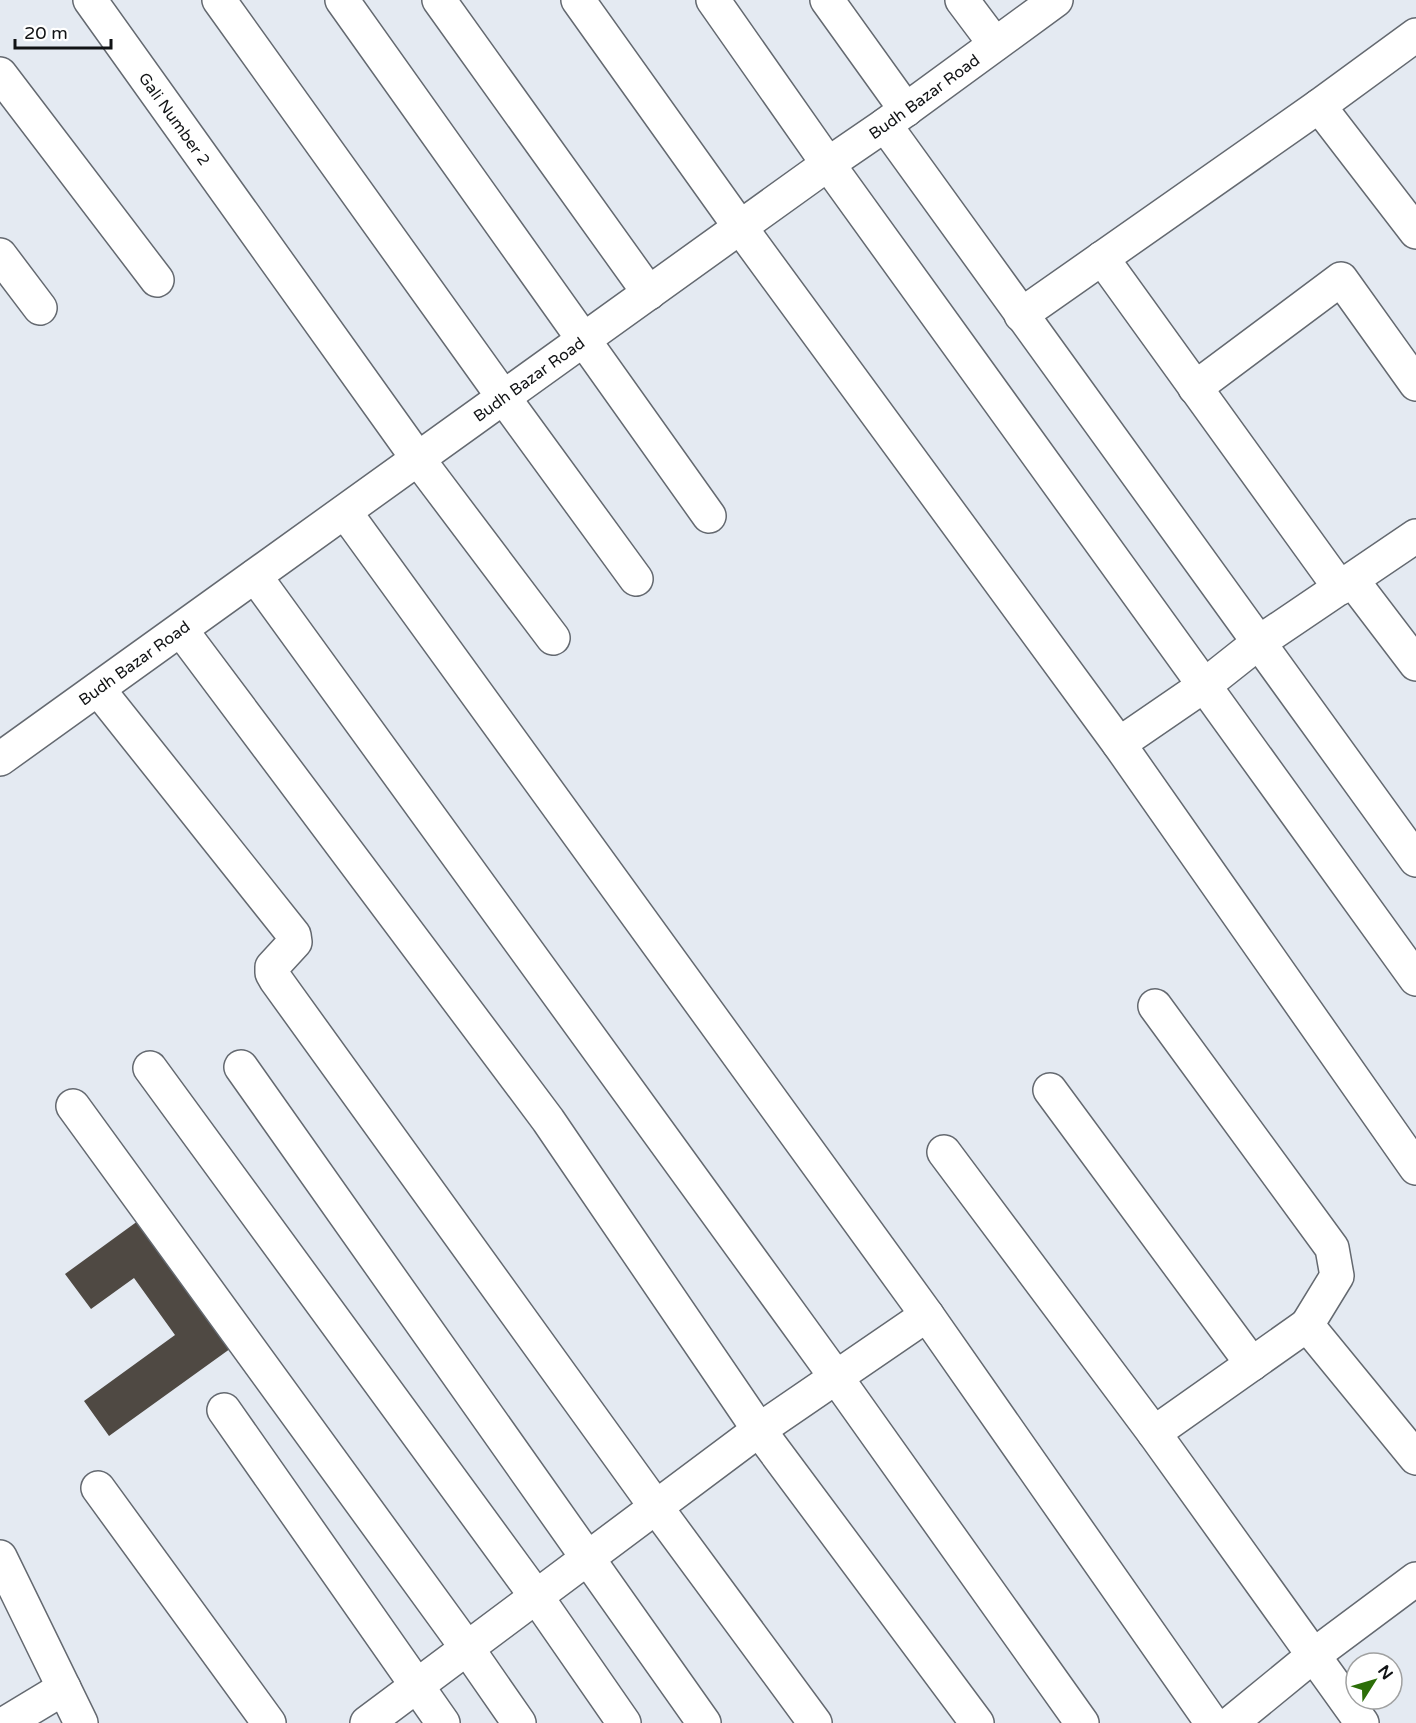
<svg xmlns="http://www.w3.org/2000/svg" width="1416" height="1723" font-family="'Varela Round',sans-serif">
  <rect width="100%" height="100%" fill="#e4eaf2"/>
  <path fill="#4f4943" d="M142,1218L234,1346L109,1436L84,1401L175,1335L134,1278L91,1309L65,1274Z"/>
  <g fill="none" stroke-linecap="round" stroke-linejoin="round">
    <g stroke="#646970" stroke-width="36">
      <g id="minor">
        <path id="s1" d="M90,0L418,459L553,638"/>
        <path d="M219,0L504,398L636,579"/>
        <path d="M342,0L709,516"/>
        <path d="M439,0L649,293"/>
        <path d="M578,0L740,227L1119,744L1416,1168"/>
        <path d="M713,0L828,164L1416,979"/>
        <path d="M827,0L906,110"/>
        <path d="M962,0L995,44"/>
        <path d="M0,74L157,280"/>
        <path d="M1319,106L1416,232"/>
        <path d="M885,125L1416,860"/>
        <path d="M0,255L40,308"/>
        <path d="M1102,258L1340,588"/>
        <path d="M1021,315L1319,106L1416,35"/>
        <path d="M1195,388L1341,279L1416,384"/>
        <path d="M345,512L927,1315L1212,1723"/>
        <path d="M255,576L836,1377L1082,1723"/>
        <path d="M1352,580L1416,664"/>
        <path d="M181,630L548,1120L759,1430L977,1723"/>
        <path d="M98,689L294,935L295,942L272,967V973L276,980L656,1507L815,1723"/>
        <path d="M1119,744L1205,685L1258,643L1416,536"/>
        <path id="s2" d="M0,759L828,164L885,125L1056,0"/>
        <path d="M1155,1006L1332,1248L1337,1276L1307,1325L1416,1458"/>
        <path d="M241,1067L704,1723"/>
        <path d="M150,1068L536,1596L624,1723"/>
        <path d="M1050,1090L1252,1364"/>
        <path d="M73,1106L467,1648L519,1723"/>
        <path d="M944,1152L1154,1433L1362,1723"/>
        <path d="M224,1410L443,1723"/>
        <path d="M1154,1433L1307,1325"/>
        <path d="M98,1488L269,1723"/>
        <path d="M0,1557L81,1723"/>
        <path d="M6,1723L64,1688"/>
        <path d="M367,1723L759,1430L927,1315"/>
        <path d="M1231,1723L1314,1655L1416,1579"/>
      </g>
    </g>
    <use href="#minor" stroke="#fff" stroke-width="33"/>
  </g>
  <g text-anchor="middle" stroke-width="6" stroke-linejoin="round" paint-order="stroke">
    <g font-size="16" fill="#111315" stroke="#fff">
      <text dy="6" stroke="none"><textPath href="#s2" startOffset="1137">Budh Bazar Road</textPath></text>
      <text dy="6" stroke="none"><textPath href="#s1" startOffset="146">Gali Number 2</textPath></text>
      <text dy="6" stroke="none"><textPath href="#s2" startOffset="651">Budh Bazar Road</textPath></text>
      <text dy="6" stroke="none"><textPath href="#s2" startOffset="165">Budh Bazar Road</textPath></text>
    </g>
  </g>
  <g transform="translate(1374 1681) rotate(53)"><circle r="28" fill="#ffffff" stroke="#a0a1a1" stroke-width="1.5"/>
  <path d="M0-4.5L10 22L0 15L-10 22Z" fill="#2c6e08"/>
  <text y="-9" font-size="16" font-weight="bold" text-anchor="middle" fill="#111315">N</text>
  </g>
  <path d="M15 39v9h96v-9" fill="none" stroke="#111315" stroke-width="3"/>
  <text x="24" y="39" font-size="18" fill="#111315" stroke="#ffffff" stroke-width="4.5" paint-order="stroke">20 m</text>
</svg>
